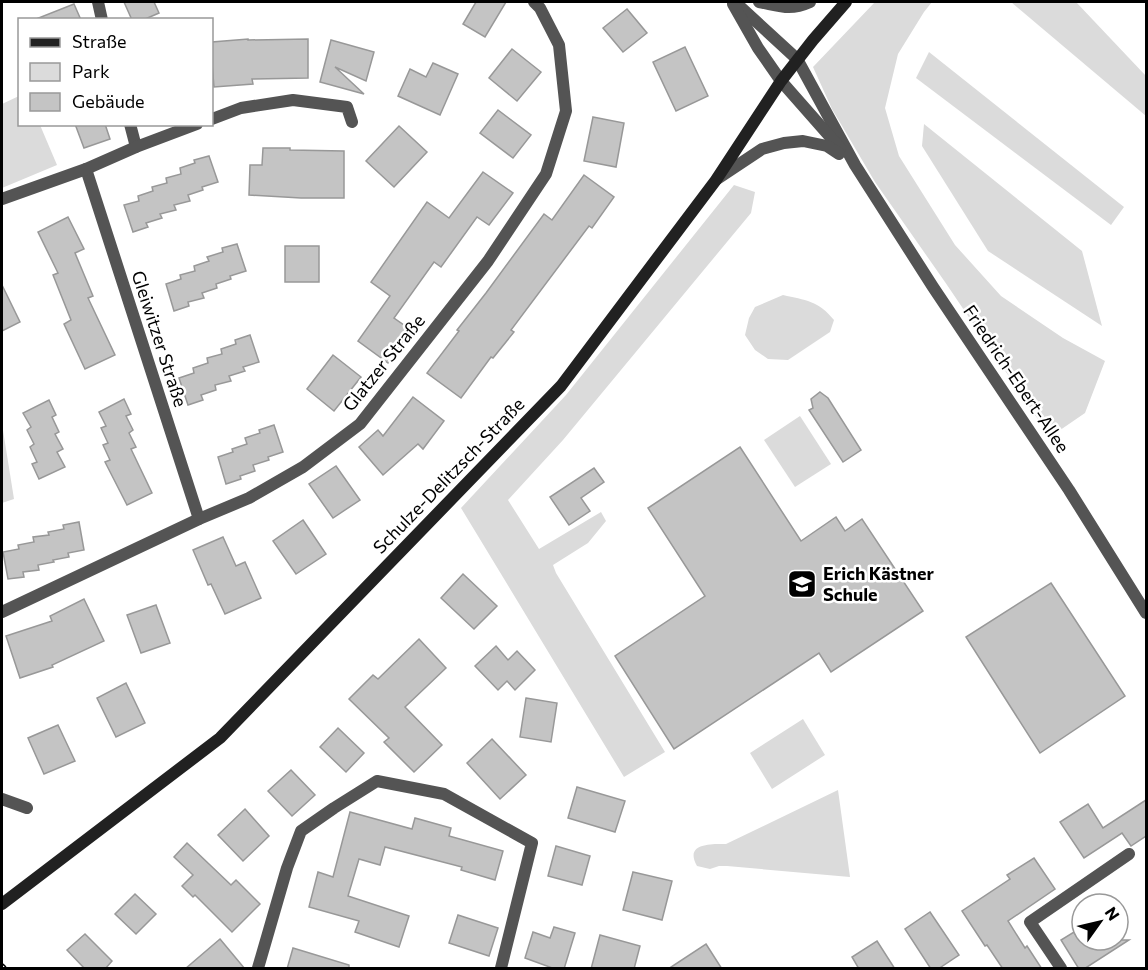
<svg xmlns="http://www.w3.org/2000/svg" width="1148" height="970" font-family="Commissioner,sans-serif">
  <rect width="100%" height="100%" fill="#fff"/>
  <g fill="#dbdbdb">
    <path d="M875,2H932L924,12L898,54L885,108L899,156L955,245L1001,296L1063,338L1105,361L1085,413L1050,437L945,282L875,182L832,109L813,67Z"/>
    <path d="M1011,2H1076L1146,76V116Z"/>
    <path d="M929,52L1124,207L1111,225L916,78Z"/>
    <path d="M19,96L20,124L40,125L57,165L2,188V104Z"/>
    <path d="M924,124L1082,251L1102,326L988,251L922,146Z"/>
    <path d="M734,185L755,192L751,213L563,440L508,500L539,549L601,512L606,521L588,543L553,565L556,573L665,752L624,777L461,508L566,395Z"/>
    <path d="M783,295C805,300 819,301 834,320L830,332L788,360L768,359L755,350L745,335L749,318L755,307Z"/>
    <path d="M800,416L831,464L795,487L764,440Z"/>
    <path d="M2,424L14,499L2,503Z"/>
    <path d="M803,719L825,755L772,789L750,753Z"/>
    <path d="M838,790L850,877L727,866H719L710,869L697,866C684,843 711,844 726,844Z"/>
  </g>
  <g fill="#c4c4c4" stroke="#989898" stroke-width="1.5">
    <path d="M124,2H154L159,13L143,20H132Z"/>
    <path d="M476,2H506L485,37L463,24Z"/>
    <path d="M74,4L81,20H36V19Z"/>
    <path d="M627,9L647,33L623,52L603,28Z"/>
    <path d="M248,39V40L308,39V78L252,79L253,84L214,87L212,64V42Z"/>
    <path d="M331,40L374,52L366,81L335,67L364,94L320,82Z"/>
    <path d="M685,47L708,96L676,111L653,62Z"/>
    <path d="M512,49L541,72L517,101L489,78Z"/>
    <path d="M433,63L458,74L440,115L398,96L410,69L426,77Z"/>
    <path d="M498,110L531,135L513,158L480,133Z"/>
    <path d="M593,117L624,123L616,167L584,161Z"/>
    <path d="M75,124H105L110,139L84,148Z"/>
    <path d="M399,126L427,152L394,187L366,161Z"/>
    <path d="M263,148H290V150L344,151V198H301L249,195L250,165H262Z"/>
    <path d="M209,156L218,182L202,187L203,190L188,195L190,201L174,205L176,210L160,214L162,218L146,223L148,227L133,232L124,205L139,201L138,196L153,191L152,187L167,183L166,178L181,174L180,168L195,163L194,160Z"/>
    <path d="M483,172L513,193L489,225L477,217L441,267L434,262L394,318L411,330L388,363L358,341L390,296L371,282L427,202L449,218Z"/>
    <path d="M584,175L614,197L592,228L589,226L511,330L514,332L493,358L491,357L461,398L427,373L459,331L457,330L486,293L544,214L552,220Z"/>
    <path d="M68,217L84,249L75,253L93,296L88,298L115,355L85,369L64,324L71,320L53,275L58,273L38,232Z"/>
    <path d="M237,244L246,271L230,276L231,279L216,284L217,288L202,293L204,298L188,302L189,306L174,311L166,284L181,279L180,275L195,271L194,266L209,261L207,257L223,252L222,248Z"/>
    <rect x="285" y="246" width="34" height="36"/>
    <path d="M2,285L20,322L2,331Z"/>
    <path d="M250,335L259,362L243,367L245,371L229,376L231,381L215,385L216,390L201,395L203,400L188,405L179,378L194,373L193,368L208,363L207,358L222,354L221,349L236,344L235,340Z"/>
    <path d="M333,355L361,377L334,411L307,389Z"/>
    <path d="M820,392L828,398L861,450L843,462L809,410L813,408L811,399Z"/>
    <path d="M413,397L444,421L423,449L418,444L383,475L359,447L378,430L383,436Z"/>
    <path d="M124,399L131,414L126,416L133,430L129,433L136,447L131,449L152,493L127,505L105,462L110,460L103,445L108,443L101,428L106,426L99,412Z"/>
    <path d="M49,400L56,415L52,417L59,432L55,434L63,449L57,452L65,467L39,479L32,464L37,462L30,447L34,444L27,430L31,427L23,413Z"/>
    <path d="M274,425L283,452L268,457L269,460L253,465L255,471L240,476L241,479L226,484L218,457L233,452L232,449L247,444L245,438L260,433L259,430Z"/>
    <path d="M740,447L801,541L836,517L845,531L862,519L923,611L831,672L819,653L674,749L615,656L705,596L648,508Z"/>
    <path d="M336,466L360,500L333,518L309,484Z"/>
    <path d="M594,468L604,482L581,498L590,511L569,525L550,497Z"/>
    <path d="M303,520L326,554L296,574L273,541Z"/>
    <path d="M79,522L84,550L68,553L69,557L53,560L54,562L38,565L39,570L23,572L24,577L8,579L3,552L19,549L18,545L34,542L33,537L49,535L48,532L64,529L63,525Z"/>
    <path d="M223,537L236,566L245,562L261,598L225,614L211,584L208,585L193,550Z"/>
    <path d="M463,574L497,606L474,629L441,598Z"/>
    <path d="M1051,583L1125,696L1040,753L966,637Z"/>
    <path d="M84,599L104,641L52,665L53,667L20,678L6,636L52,621L50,616Z"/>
    <path d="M156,605L170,643L141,653L127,615Z"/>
    <path d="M419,639L446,668L405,707L442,745L414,772L384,742L389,738L349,699L373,675L378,679Z"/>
    <path d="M496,646L508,660L517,651L535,670L515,690L507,681L498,690L475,666Z"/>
    <path d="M126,683L145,723L116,737L97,698Z"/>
    <path d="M526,698L557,703L551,742L520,737Z"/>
    <path d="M58,725L75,761L44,774L28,738Z"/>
    <path d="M338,728L364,753L346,772L320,747Z"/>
    <path d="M492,739L526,775L500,799L467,763Z"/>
    <path d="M291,770L315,795L292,816L268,791Z"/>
    <path d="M577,787L625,801L615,832L568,818Z"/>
    <path d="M1146,800V836L1131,846L1122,833L1084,858L1060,822L1088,804L1103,828Z"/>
    <path d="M245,809L269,836L243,861L218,835Z"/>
    <path d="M350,812L412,829L415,818L451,828L449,836L503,851L495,880L461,870L462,867L385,847L380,865L359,859L348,896L409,916L399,947L355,932L359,921L309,907L318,872L333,877Z"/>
    <path d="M187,843L231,885L236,880L260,904L232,932L195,895L193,897L182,886L193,875L174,857Z"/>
    <path d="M556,846L590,856L582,885L548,876Z"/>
    <path d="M1034,858L1055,889L1008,921L1025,948L1027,946L1042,969H1003L987,945L985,946L962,911L1010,879L1007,875Z"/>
    <path d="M633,872L672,881L662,920L623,910Z"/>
    <path d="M135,894L156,914L136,934L115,914Z"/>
    <path d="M930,912L959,955L938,969H931L905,929Z"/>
    <path d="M458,915L498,928L489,956L449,943Z"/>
    <path d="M554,927L575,933L564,969H555L525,958L533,932L550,938Z"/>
    <path d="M1074,932L1079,940H1129L1084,969H1079L1061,940Z"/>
    <path d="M85,934L112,961L105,969H85L67,950Z"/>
    <path d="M600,935L640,946L634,969H591Z"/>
    <path d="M220,939L245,969H185Z"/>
    <path d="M877,941L895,969H859L852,957Z"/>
    <path d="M706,944L722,969H668Z"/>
    <path d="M293,948L349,965V969H287Z"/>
  </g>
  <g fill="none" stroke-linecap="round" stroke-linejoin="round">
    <g stroke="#545454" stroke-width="12">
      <path d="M98,2L102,20"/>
      <path d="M212,119L241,108L293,100L347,107L352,122"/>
      <path d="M130,124L136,147"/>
      <path d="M86,169L199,519"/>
      <path d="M2,199L86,169L136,147L197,124"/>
      <path d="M2,612L199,519L249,498L303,467L360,424L488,261L546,174L566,111L559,45L540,8L534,2"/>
      <path d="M2,799L27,808"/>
      <path d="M258,968L287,868L301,831L334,808L377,781L444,794L532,843L501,968"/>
      <path d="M1061,968L1030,922L1129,854"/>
    </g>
    <g stroke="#545454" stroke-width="12">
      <path d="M735,2L797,59L855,165L933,287L1069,490L1146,613"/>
      <path d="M759,2C780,6 790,11 810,2"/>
      <path d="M733,4L758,48L781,81L840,148"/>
      <path d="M717,179L762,149L784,143L803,141L827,146L839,154"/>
    </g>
    <path stroke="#212121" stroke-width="12" d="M2,904L220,738L561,386L716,180L781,81L813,40L846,2"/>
    <g stroke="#000" stroke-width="7">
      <path id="rail" d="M2,967L3,968"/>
    </g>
    <use href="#rail" stroke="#fff" stroke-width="4.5" stroke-dasharray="14" stroke-linecap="butt"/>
  </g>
  <defs>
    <g id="school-square" transform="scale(1.5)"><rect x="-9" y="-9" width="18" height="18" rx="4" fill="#000" stroke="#fff"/><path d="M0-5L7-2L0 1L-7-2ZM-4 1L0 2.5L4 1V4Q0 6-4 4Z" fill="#fff"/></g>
  </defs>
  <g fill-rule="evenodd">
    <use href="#school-square" x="802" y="584"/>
  </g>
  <g text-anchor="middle" stroke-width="5" stroke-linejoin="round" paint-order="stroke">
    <g font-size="18" fill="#000" stroke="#fff">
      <text transform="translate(159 339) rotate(72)" y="6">Gleiwitzer Straße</text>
      <text transform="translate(384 363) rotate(-51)" y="6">Glatzer Straße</text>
      <text transform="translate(1016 379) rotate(56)" y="6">Friedrich-Ebert-Allee</text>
      <text transform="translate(449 476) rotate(-46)" y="6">Schulze-Delitzsch-Straße</text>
    </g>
    <g font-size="18" font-weight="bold" fill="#000" stroke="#fff" text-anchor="start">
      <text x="823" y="580">Erich Kästner<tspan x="823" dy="21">Schule</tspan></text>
    </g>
  </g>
  <rect width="1148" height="970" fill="none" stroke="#000000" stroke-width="6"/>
  <rect x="18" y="18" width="195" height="108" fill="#ffffff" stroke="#999999" stroke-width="1.5"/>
  <rect x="30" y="38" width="30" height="9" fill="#212121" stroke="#999999" stroke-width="1.5"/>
  <text x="72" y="48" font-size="18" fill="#000000">Straße</text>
  <rect x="30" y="63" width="30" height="18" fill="#dbdbdb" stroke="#999999" stroke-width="1.5"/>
  <text x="72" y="78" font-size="18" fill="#000000">Park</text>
  <rect x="30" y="93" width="30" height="18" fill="#c4c4c4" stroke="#999999" stroke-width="1.5"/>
  <text x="72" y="108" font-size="18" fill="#000000">Gebäude</text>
  <g transform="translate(1100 922) rotate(56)"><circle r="28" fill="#ffffff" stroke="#999999" stroke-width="1.5"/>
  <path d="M0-4.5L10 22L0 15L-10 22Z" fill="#000000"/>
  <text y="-9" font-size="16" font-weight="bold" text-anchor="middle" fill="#000000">N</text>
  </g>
</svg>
